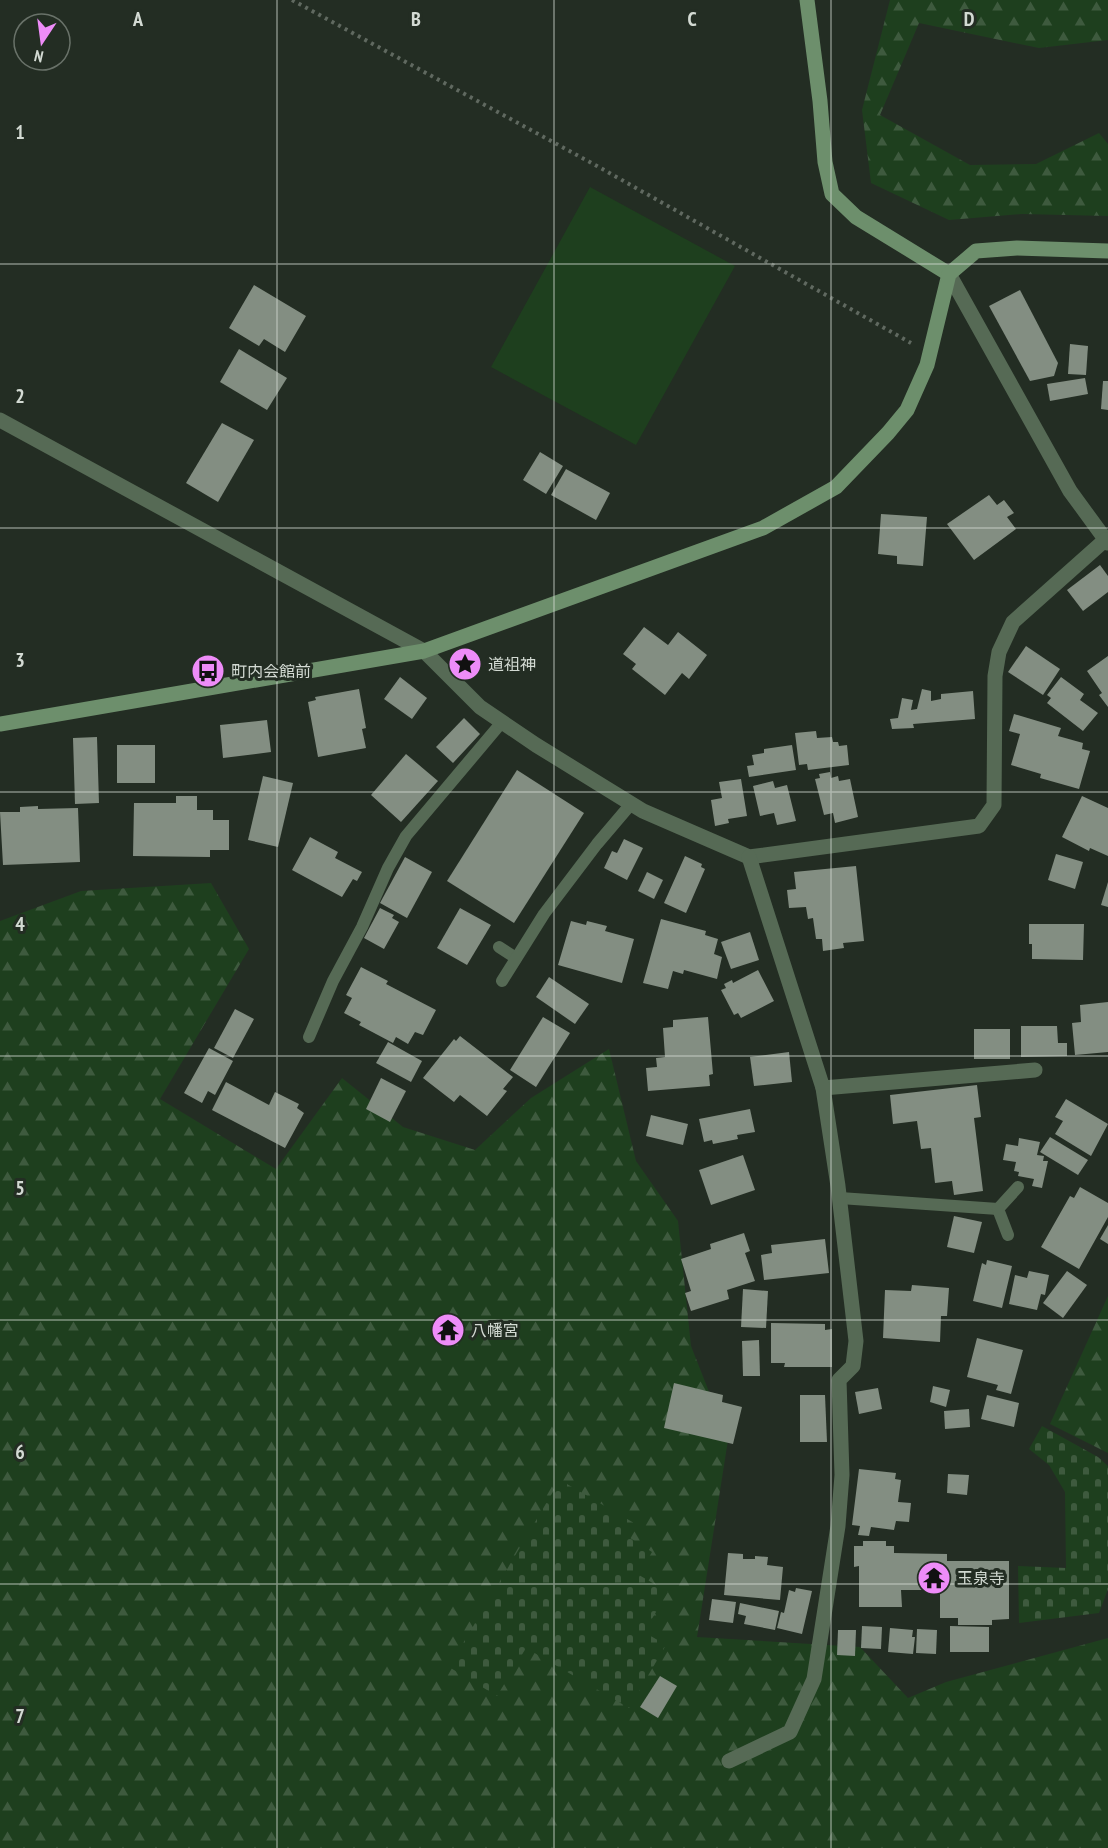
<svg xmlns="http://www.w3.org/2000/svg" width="1108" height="1848" font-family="'PT Sans Narrow','Noto Sans JP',sans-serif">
  <defs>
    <pattern id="forest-firs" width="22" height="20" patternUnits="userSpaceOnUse" patternTransform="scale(1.5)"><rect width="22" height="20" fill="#1e3f1e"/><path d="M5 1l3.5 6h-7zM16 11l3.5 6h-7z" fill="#3e5a3e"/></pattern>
    <pattern id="cemetery-stones" width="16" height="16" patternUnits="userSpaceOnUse" patternTransform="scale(1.5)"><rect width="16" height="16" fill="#1e3f1e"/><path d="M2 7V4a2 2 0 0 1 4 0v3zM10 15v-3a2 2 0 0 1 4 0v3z" fill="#3e5a3e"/></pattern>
  </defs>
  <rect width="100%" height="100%" fill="#232d23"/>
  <path fill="#1e3f1e" d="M590,187L735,266L636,445L491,367Z"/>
  <g fill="url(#forest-firs)">
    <path d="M890,0H1108V40L1039,48L919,23L880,115L970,165L1036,164L1099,133L1108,144V216L1022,214L949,220L871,183L862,110Z"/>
    <path d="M211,883L249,949L160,1099L276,1169L342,1078L403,1127L475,1150L531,1098L609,1049L636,1161L678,1221L691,1346L728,1440L697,1637L860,1647L908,1698L946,1682L1108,1638V1848H0V921L81,891Z"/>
    <path d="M1108,1296V1453L1050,1424Z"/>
  </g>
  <g fill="url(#cemetery-stones)">
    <path d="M1042,1426L1098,1457L1108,1466V1589L1099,1613L1019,1623L1018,1566L1066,1568L1065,1492L1049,1465L1029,1449Z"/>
    <path d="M560,1480L634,1523L627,1536L652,1552L639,1575L668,1592L644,1632L666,1645L629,1708L526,1648L497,1696L449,1667Z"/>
  </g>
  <g fill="#838e82">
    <path d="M254,285L306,316L285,352L264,339L259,346L229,328Z"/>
    <path d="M1020,290L1058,363L1054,376L1030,381L989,306Z"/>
    <path d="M1070,344L1088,346L1086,375L1068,374Z"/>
    <path d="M239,349L287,378L267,410L220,382Z"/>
    <path d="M1085,378L1088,394L1050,401L1047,384Z"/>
    <path d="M1103,381H1108V410L1101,409Z"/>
    <path d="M222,423L254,440L218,502L186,483Z"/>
    <path d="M540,452L563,466L546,494L523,480Z"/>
    <path d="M566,469L610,493L596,520L551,495Z"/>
    <path d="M989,495L997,505L1004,500L1014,513L1007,517L1016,529L974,560L947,524Z"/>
    <path d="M881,514L927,517L923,566L897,564V556L878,554Z"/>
    <path d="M1100,565L1108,576V592L1083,611L1067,590Z"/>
    <path d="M644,627L668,645L678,632L707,655L689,679L682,673L665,695L632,669L636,664L623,654Z"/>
    <path d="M1026,646L1060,669L1043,695L1008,672Z"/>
    <path d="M1108,656V707L1099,695L1102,693L1087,671Z"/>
    <path d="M400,677L427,698L412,719L384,699Z"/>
    <path d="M1061,677L1084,694L1080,700L1098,713L1083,731L1047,703L1051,698L1047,695Z"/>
    <path d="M359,689L366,728L362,729L366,748L318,757L308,702L316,700L315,697Z"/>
    <path d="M922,689L931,691V701L941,699V694L973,691L975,719L913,724L914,728L892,729L890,719L898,718L902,698L913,700L911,710L917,709Z"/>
    <path d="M1014,714L1061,728L1058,736L1083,743L1082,749L1090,751L1079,789L1040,778L1041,774L1011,765L1020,734L1009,731Z"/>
    <path d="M464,718L480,734L453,763L436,747Z"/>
    <path d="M267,720L271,752L223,758L220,725Z"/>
    <path d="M816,731L817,738L832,737L833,742H838L839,746L847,745L849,765L808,770L807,764L799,765L795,733Z"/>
    <path d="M97,737L99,803L75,804L73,738Z"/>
    <rect x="117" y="745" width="38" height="38"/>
    <path d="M792,745L796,770L749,777L747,766L754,765L752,755L764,753V749Z"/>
    <path d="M406,754L438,781L401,822L371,795Z"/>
    <path d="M517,770L584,813L514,923L447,881Z"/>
    <path d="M830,772L831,778L838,776L839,781L850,779L858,817L835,823L833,813L824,815L815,779L820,778L819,774Z"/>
    <path d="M263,776L293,783L278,847L248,840Z"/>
    <path d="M741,779L747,816L728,819L729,823L715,826L711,800L722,798L719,782Z"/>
    <path d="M773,781L775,788L787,785L796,821L777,825L774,813L760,816L753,786Z"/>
    <path d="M176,796H197V810H213V820H229V850H210V857L133,856L134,803H176Z"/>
    <path d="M1082,796L1108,808V856L1090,848L1089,851L1062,837Z"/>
    <path d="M38,806V809L78,808L80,862L3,865L0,812H20V807Z"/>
    <path d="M310,837L338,852L335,858L362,872L357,881L353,879L342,897L292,870Z"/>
    <path d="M624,839L643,848L627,880L604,868L612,851L617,853Z"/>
    <path d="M1056,854L1083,862L1075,889L1048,880Z"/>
    <path d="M685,856L702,864L701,867L705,869L686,913L664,903Z"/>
    <path d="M405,857L432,872L407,918L380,903Z"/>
    <path d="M856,866L864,941L843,943L844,948L823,951L822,939H816L813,918L808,919L806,907L789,908L787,890L796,889L794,872Z"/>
    <path d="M647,872L663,880L654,899L638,891Z"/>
    <path d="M1108,882V907L1101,905Z"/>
    <path d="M380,908L394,915L392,918L399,922L384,949L364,938Z"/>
    <path d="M460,908L491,925L467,965L437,948Z"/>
    <path d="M661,919L706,931L705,935L718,939L714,954L722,957L717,979L684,970L683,974L673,971L668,989L643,983Z"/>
    <path d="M571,921L586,925L587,921L607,926L605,931L634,939L622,983L558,965Z"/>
    <path d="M1029,924H1084L1083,960L1032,959V944H1029Z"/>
    <path d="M750,932L759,960L731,969L721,942Z"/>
    <path d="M361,967L388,981L386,984L436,1010L423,1035L415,1032L408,1044L396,1037L393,1043L359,1025L361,1022L344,1013L352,998L346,995Z"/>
    <path d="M758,970L774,1001L741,1018L738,1013L734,1015L721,990L726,988L724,984L732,980L733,983Z"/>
    <path d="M549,977L589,1004L575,1024L536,997Z"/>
    <path d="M1108,1002V1052L1075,1055L1072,1023L1081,1022L1080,1005Z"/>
    <path d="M235,1009L254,1019L233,1058L214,1048Z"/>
    <path d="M543,1017L570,1033L536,1087L510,1070Z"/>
    <path d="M708,1017L713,1074L709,1075L710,1086L648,1091L646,1068L657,1067L656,1058L665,1057L663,1028L673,1027V1020Z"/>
    <path d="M1021,1026H1057L1058,1043H1067V1056L1021,1057Z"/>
    <rect x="974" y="1029" width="36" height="30"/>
    <path d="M460,1036L513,1077L503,1089L507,1091L487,1116L460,1095L454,1102L423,1078L454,1039L456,1041Z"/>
    <path d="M388,1042L422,1061L411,1082L376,1063Z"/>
    <path d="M209,1048L233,1061L215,1095L208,1091L202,1103L184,1093Z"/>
    <path d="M789,1052L792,1082L754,1086L750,1057Z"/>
    <path d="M381,1078L406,1091L390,1122L366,1109Z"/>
    <path d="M226,1082L269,1105L275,1092L299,1104L297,1108L304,1113L285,1148L212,1110Z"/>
    <path d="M977,1085L981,1117L974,1118L983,1191L954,1195L952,1181L935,1183L931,1148L921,1149L917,1121L893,1124L890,1095Z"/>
    <path d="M1066,1099L1108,1124L1091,1156L1055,1134L1063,1121L1055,1117Z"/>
    <path d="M750,1109L755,1132L737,1135L738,1139L713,1144L712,1140L704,1142L699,1119Z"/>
    <path d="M651,1115L688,1124L683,1145L646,1136Z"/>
    <path d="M1050,1137L1088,1160L1078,1175L1040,1152Z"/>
    <path d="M1019,1138L1040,1142L1037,1155L1044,1156L1043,1161H1048L1042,1188L1032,1186L1034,1179L1018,1176L1019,1172L1014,1171L1016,1162L1003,1160L1006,1144L1018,1146Z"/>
    <path d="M743,1155L755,1190L711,1205L699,1170Z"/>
    <path d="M1080,1187L1108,1203V1217L1079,1269L1041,1247L1070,1196L1074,1198Z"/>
    <path d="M954,1216L982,1222L974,1253L947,1247Z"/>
    <path d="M1108,1225V1244L1100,1239Z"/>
    <path d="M744,1233L750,1251L745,1253L755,1281L727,1290L729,1299L691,1311L685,1293L691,1291L681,1259L711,1249L710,1244Z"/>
    <path d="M825,1239L829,1273L764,1280L761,1255L772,1253L771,1245Z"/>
    <path d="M987,1260L1012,1266L1002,1308L973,1301L982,1263L986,1265Z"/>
    <path d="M1029,1271L1049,1275L1045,1295L1041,1294L1037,1310L1009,1304L1015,1275L1027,1278Z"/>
    <path d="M1067,1271L1087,1285L1063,1318L1043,1303Z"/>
    <path d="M912,1285L949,1288L947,1316H941L940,1342L883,1338L885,1290L911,1291Z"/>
    <path d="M743,1289L768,1291L766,1328L741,1327Z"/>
    <path d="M449,1315L464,1327L448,1346L433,1333Z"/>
    <path d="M771,1323L825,1324V1330L832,1329V1367H784L785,1363H771Z"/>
    <path d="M977,1338L1023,1350L1011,1394L996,1390L998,1385L967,1377Z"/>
    <path d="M759,1340L760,1376H743L742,1341Z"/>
    <path d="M674,1383L723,1395L722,1402L742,1407L733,1444L664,1428Z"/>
    <path d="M933,1386L950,1390L946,1407L930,1402Z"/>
    <path d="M878,1388L882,1409L859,1414L855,1392Z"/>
    <path d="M800,1395H825L827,1442H800Z"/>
    <path d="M987,1395L1019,1403L1014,1427L981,1419Z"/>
    <path d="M969,1409L970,1427L945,1429L944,1411Z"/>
    <path d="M859,1469L896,1473L895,1479L901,1480L898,1502L911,1503L909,1522L896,1521L894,1530L871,1527L869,1536L858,1535L860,1526L852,1525Z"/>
    <path d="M948,1474L969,1475L967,1495L947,1493Z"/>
    <path d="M863,1541H886V1546H894V1553L947,1554V1561H1009V1619L992,1620V1625H958V1618H940V1590H901L902,1607H859V1566L854,1567V1546H863Z"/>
    <path d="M728,1553L743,1554V1559H755V1556L768,1557L767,1565L783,1567L780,1600L724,1595Z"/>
    <path d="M796,1588L812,1591L802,1634L777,1628L781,1612L784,1613L789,1590L795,1592Z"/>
    <path d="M712,1599L736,1602L733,1623L709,1620Z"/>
    <path d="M740,1603L779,1611L775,1630L744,1624L746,1616L738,1614Z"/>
    <path d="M862,1626L882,1627L881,1649L861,1648Z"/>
    <path d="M950,1626L989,1627V1652H950Z"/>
    <path d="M890,1628L913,1630L912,1637H915L913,1654L888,1652Z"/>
    <path d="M917,1629L937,1630L936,1654L916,1653Z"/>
    <path d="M838,1630H856L855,1656L837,1655Z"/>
    <path d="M660,1676L677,1686L658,1718L640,1707Z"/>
  </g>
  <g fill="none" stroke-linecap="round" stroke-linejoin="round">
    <path stroke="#606960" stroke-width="4" stroke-dasharray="3 4.5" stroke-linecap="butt" d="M292,0L597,166L911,343"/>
    <g stroke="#566a55" stroke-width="12">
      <path d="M499,947L516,958"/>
      <path d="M502,981L544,914L597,844L631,804"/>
      <path d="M309,1037L333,981L362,927L388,868L406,836L502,722"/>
      <path d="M840,1198L998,1209"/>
      <path d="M1008,1235L998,1209L1018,1187"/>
    </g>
    <g stroke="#566a55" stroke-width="15">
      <path d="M949,274L1070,491L1108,543"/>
      <path d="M0,420L424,651L480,707L536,745L643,811L749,857L979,826L994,805L995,676L999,652L1013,622L1105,540"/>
      <path d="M823,1088L1035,1070"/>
      <path d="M729,1761L790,1732L814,1679L838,1526L842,1475L839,1380L853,1366L856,1341L838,1186L823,1088L749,857"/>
    </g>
    <g stroke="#6d8f6c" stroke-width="15">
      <path d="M807,0L820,101L825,162L832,194L856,217L949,274"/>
      <path d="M0,724L424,651L763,528L836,487L888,433L907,410L927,365L949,274L976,251L1017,248L1108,251"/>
    </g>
  </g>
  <path fill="none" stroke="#d3dad3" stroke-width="1.5" stroke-opacity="0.55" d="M277,0V1848M554,0V1848M831,0V1848M0,264H1108M0,528H1108M0,792H1108M0,1056H1108M0,1320H1108M0,1584H1108"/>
  <defs>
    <g id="sight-disc" transform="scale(1.725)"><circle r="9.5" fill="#ee8cf8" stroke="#232d23"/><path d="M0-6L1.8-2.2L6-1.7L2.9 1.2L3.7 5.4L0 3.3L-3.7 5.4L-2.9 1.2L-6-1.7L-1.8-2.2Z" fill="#111"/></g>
    <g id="bus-disc" transform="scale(1.725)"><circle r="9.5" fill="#ee8cf8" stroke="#232d23"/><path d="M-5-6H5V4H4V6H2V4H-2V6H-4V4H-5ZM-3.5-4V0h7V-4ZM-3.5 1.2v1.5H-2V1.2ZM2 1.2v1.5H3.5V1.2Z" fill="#111"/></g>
    <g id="temple-disc" transform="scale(1.725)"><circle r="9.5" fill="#ee8cf8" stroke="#232d23"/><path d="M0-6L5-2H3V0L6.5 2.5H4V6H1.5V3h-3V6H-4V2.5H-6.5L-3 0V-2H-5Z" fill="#111"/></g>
  </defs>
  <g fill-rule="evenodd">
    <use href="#sight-disc" x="465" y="664"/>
    <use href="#bus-disc" x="208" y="671"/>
    <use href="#temple-disc" x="448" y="1330"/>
    <use href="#temple-disc" x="934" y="1578"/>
  </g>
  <g text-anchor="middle" stroke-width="6" stroke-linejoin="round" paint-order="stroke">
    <g font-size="16" fill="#d3dad3" stroke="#232d23" text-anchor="start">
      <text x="488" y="670">道祖神</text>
      <text x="231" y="677">町内会館前</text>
      <text x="471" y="1336">八幡宮</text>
      <text x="957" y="1584">玉泉寺</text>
    </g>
  </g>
  <g font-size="20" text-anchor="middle" font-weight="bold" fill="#d3dad3" stroke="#232d23" stroke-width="6" stroke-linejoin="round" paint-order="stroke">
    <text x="138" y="26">A</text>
    <text x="416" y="26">B</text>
    <text x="692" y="26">C</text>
    <text x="969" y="26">D</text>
    <text x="20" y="139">1</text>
    <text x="20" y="403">2</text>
    <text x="20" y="667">3</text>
    <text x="20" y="931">4</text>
    <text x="20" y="1195">5</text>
    <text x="20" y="1459">6</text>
    <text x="20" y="1723">7</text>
  </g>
  <g transform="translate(42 42) rotate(193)"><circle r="28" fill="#232d23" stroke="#697269" stroke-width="1.5"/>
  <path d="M0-4.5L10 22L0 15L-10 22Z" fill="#ee8cf8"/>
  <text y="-9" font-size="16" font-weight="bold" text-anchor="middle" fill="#d3dad3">N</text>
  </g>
</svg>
